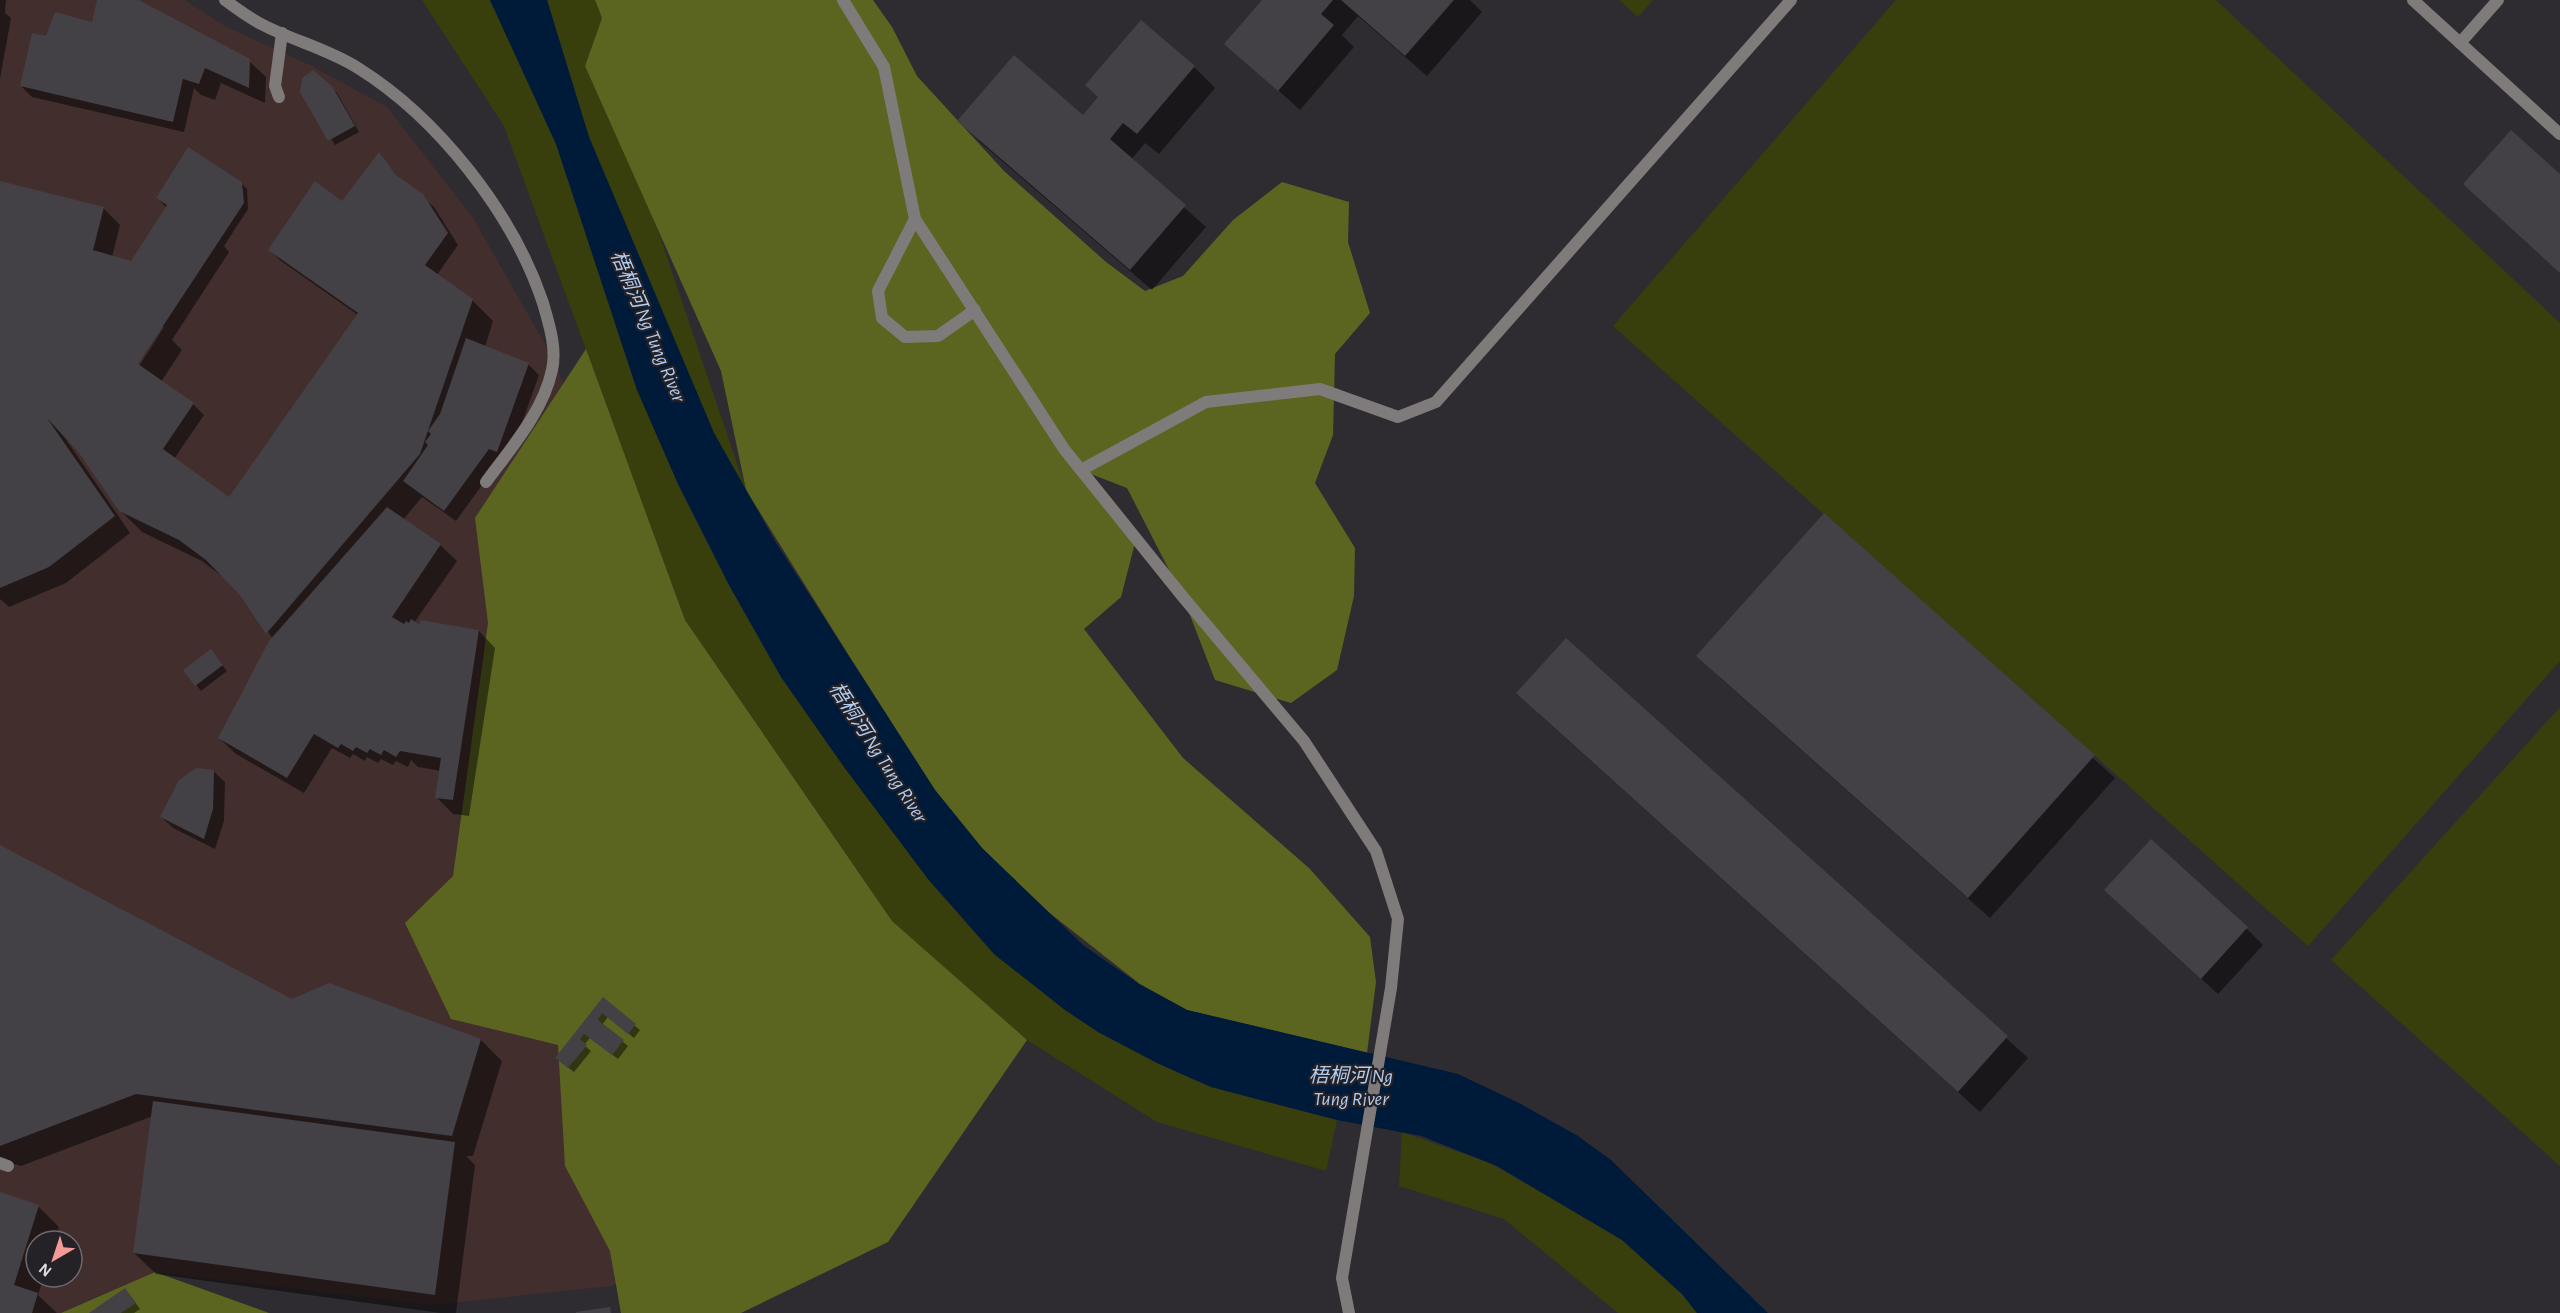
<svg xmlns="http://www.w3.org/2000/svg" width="2560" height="1313" font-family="'Alegreya Sans','Noto Sans SC',sans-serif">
  <rect width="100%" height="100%" fill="#2f2c31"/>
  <path fill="#432e2e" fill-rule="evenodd" d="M0,0H185L226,27L312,66L387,107L473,218L554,360L660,642L935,1106L611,1286L431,1305L155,1272L61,1313H0ZM36,1241H72V1277H36Z"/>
  <g fill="#383f0c">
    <path d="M422,0H490L556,144L637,390L678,484L729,585L781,677L844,767L928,879L994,954L1065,1010L1098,1032L1159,1064L1211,1087L1337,1120L1326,1171L1157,1122L1013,1031L892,921L685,620L504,126Z"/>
    <path d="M547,0H595L602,18L585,66L653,216L746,490L714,433L589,137Z"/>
    <path d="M1619,0H1653L1638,17Z"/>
    <path d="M1896,0H2216L2560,323V661L2308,946L1613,326Z"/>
    <path d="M2560,707V1166L2331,960Z"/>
    <path d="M1402,1132L1490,1163L1622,1240L1682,1294L1697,1313H1618L1504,1219L1399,1186Z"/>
  </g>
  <g fill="#5b6520">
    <path d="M595,0H873L892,27L917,76L1004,171L1106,262L1145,291L1183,276L1233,220L1282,182L1349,202L1348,242L1370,313L1335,354L1333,435L1315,483L1355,548L1354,596L1337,670L1291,703L1215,680L1183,597L1127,488L1083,471L1136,539L1121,597L1084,629L1183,758L1310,869L1370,937L1376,982L1367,1053L1187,1010L1140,984L1042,907L982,848L935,790L846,651L746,490L721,371L585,66L602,18Z"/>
    <path d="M586,349L685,620L892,921L1027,1040L888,1242L741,1313H621L610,1251L565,1166L558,1045L451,1019L405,923L453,876L488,623L475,518Z"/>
    <path d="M155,1272L269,1313H61Z"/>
  </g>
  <path fill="#001b3a" d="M490,0H547L589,137L714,433L775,541L886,714L935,790L982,848L1083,945L1139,984L1187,1010L1458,1074L1519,1103L1578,1136L1611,1160L1768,1313H1697L1682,1294L1622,1240L1497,1166L1421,1136L1337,1120L1211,1087L1159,1064L1098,1032L1065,1010L994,954L928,879L844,767L781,677L729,585L678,484L637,390L556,144Z"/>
  <g fill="#0007" fill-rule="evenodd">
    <path d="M0,0H6L5,13L11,18L0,79Z"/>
    <path d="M99,0H136L249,61L266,77L265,103L221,83L215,100L201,95L194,88L184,132L32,97L21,86L51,39L93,23Z"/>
    <path d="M1264,0H1470L1482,12L1427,76L1358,16L1342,35L1354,47L1300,110L1226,43Z"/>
    <path d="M1194,67L1215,88L1159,154L1145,143L1131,160L1206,227L1152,290L980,142L959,121L1083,117Z"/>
    <path d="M331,87L337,93L359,132L335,145L302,92Z"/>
    <path d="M379,154L401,181L434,207L458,245L437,275L472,300L493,321L485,347L528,364L539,375L508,462L501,459L456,521L422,497L403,520L440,545L457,561L414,623L421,628L479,631L495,648L469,816L453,814L436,797L441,771L418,767L411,760L408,767L396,761L393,765L381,759L378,763L367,757L365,761L353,754L350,758L332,748L304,793L236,754L219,738L273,639L241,594L227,580L202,561L142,532L120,510L80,452L66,437L65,438L130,533L66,583L9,607L0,599V182L103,208L120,225L112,257L131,263L167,208L157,198L241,183L247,189L248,209L224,246L229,252L172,340L182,350L161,382L193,404L204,415L174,459L229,499L358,315L281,261L270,250L343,203ZM161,326L164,327L139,366H135Z"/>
    <path d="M1824,515L2115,778L1990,918L1719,677Z"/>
    <path d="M1566,640L2028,1058L1980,1112L1539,714Z"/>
    <path d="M216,657L227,671L201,691L185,670Z"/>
    <path d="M213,771L225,782L224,821L215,849L173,828L161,817Z"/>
    <path d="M0,847L291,1001L481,1040L502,1061L473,1156H466L475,1165L456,1313H441L156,1274L134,1253L153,1116L21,1166L0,1160Z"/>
    <path d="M2123,907L2247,929L2263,945L2218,994Z"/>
    <path d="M603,1000L640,1030L634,1038L608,1017L602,1025L628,1046L618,1059L590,1038L584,1045L591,1051L574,1072L562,1063Z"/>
    <path d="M0,1194L38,1206L59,1227L55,1241H36V1277H44L38,1295L57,1313H0Z"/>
    <path d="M130,1295L140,1309L134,1313H92Z"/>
  </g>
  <g fill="#434046">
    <path d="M97,0H139L250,59L249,88L205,68L199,84L183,79L173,122L20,86L32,33L46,36L55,12L92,22Z"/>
    <path d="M1262,0H1333L1321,14L1334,25L1278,91L1224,44Z"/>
    <path d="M1341,0H1454L1405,56Z"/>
    <path d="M1141,20L1195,66L1137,134L1123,123L1110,139L1186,205L1130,270L957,121L1014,55L1083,115L1098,97L1085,85Z"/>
    <path d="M313,70L332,86L355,126L328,141L300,92L302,78Z"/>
    <path d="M2511,130L2560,174V273L2463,184Z"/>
    <path d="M188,147L242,182L244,203L138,364L194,403L163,449L229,497L358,313L268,250L315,181L342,201L379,152L396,175L423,194L448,233L425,265L473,299L420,454L266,634L240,595L206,560L179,540L119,511L79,453L47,418L115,516L49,567L0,588V181L104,207L93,250L131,261L167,205L156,198Z"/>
    <path d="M466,338L529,363L497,452L489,449L444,511L403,481L428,445L425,442L431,434L428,431L440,414Z"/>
    <path d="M387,507L441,544L392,617L404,624L406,621L409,623L411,619L420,625V620L479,630L453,800L435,798L441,758L400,751L396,757L384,750L381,755L370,749L367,753L356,747L353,751L341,744L338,748L314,734L287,778L218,738L269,641Z"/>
    <path d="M1824,513L2095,755L1968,898L1696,656Z"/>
    <path d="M1566,638L2008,1036L1958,1092L1516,693Z"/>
    <path d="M211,649L223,665L195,686L183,670Z"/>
    <path d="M196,768L214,770L213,809L204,839L160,817L179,780Z"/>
    <path d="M2151,839L2248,927L2201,979L2104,890Z"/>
    <path d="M0,845L292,999L329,983L481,1039L452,1136L136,1094L0,1146Z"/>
    <path d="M603,997L636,1024L628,1034L602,1013L598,1020L624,1040L612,1055L584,1034L580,1039L587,1045L568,1068L555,1058Z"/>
    <path d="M153,1101L455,1142L435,1295L133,1253Z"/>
    <path d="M0,1192L39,1205L14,1285L38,1293L32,1313H0Z"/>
    <path d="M125,1288L136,1303L121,1313H89Z"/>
    <path d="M610,1307L611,1313H576V1312Z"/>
  </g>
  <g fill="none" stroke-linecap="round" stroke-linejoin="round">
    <g stroke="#7e7b7a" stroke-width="12">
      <path d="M225,0C237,9 249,18 263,25C294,41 328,49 358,68C438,118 513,213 543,303C549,324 557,348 552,370C543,412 511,448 486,482"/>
      <path d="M843,0L884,67L915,219L1064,449L1183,597L1304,741L1376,851L1398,919L1391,988L1342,1278L1349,1313"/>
      <path d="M2413,0L2560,134"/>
      <path d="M2460,43L2498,0"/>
      <path d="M279,97L275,86L282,33"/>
      <path d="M915,219L878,291L882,318L905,337L938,336L975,310"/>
      <path d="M1081,470L1206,402L1320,389L1398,417L1436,402L1791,0"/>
      <path d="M0,1163L8,1166"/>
    </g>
  </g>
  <g text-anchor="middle" stroke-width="4.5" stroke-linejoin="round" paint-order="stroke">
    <g font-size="20" font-style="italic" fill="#b1cdf1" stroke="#252227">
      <text transform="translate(649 326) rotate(67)" y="7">梧桐河 Ng Tung River</text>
      <text transform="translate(879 752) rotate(57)" y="7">梧桐河 Ng Tung River</text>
      <text x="1351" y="1082">梧桐河 Ng<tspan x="1351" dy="23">Tung River</tspan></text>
    </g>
  </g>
  <g transform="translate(54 1259) rotate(219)"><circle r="28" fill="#252227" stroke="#6f6c71" stroke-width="1.5"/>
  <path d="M0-4.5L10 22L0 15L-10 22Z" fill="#f59b97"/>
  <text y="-9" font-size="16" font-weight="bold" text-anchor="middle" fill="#dedce0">N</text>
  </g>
</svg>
